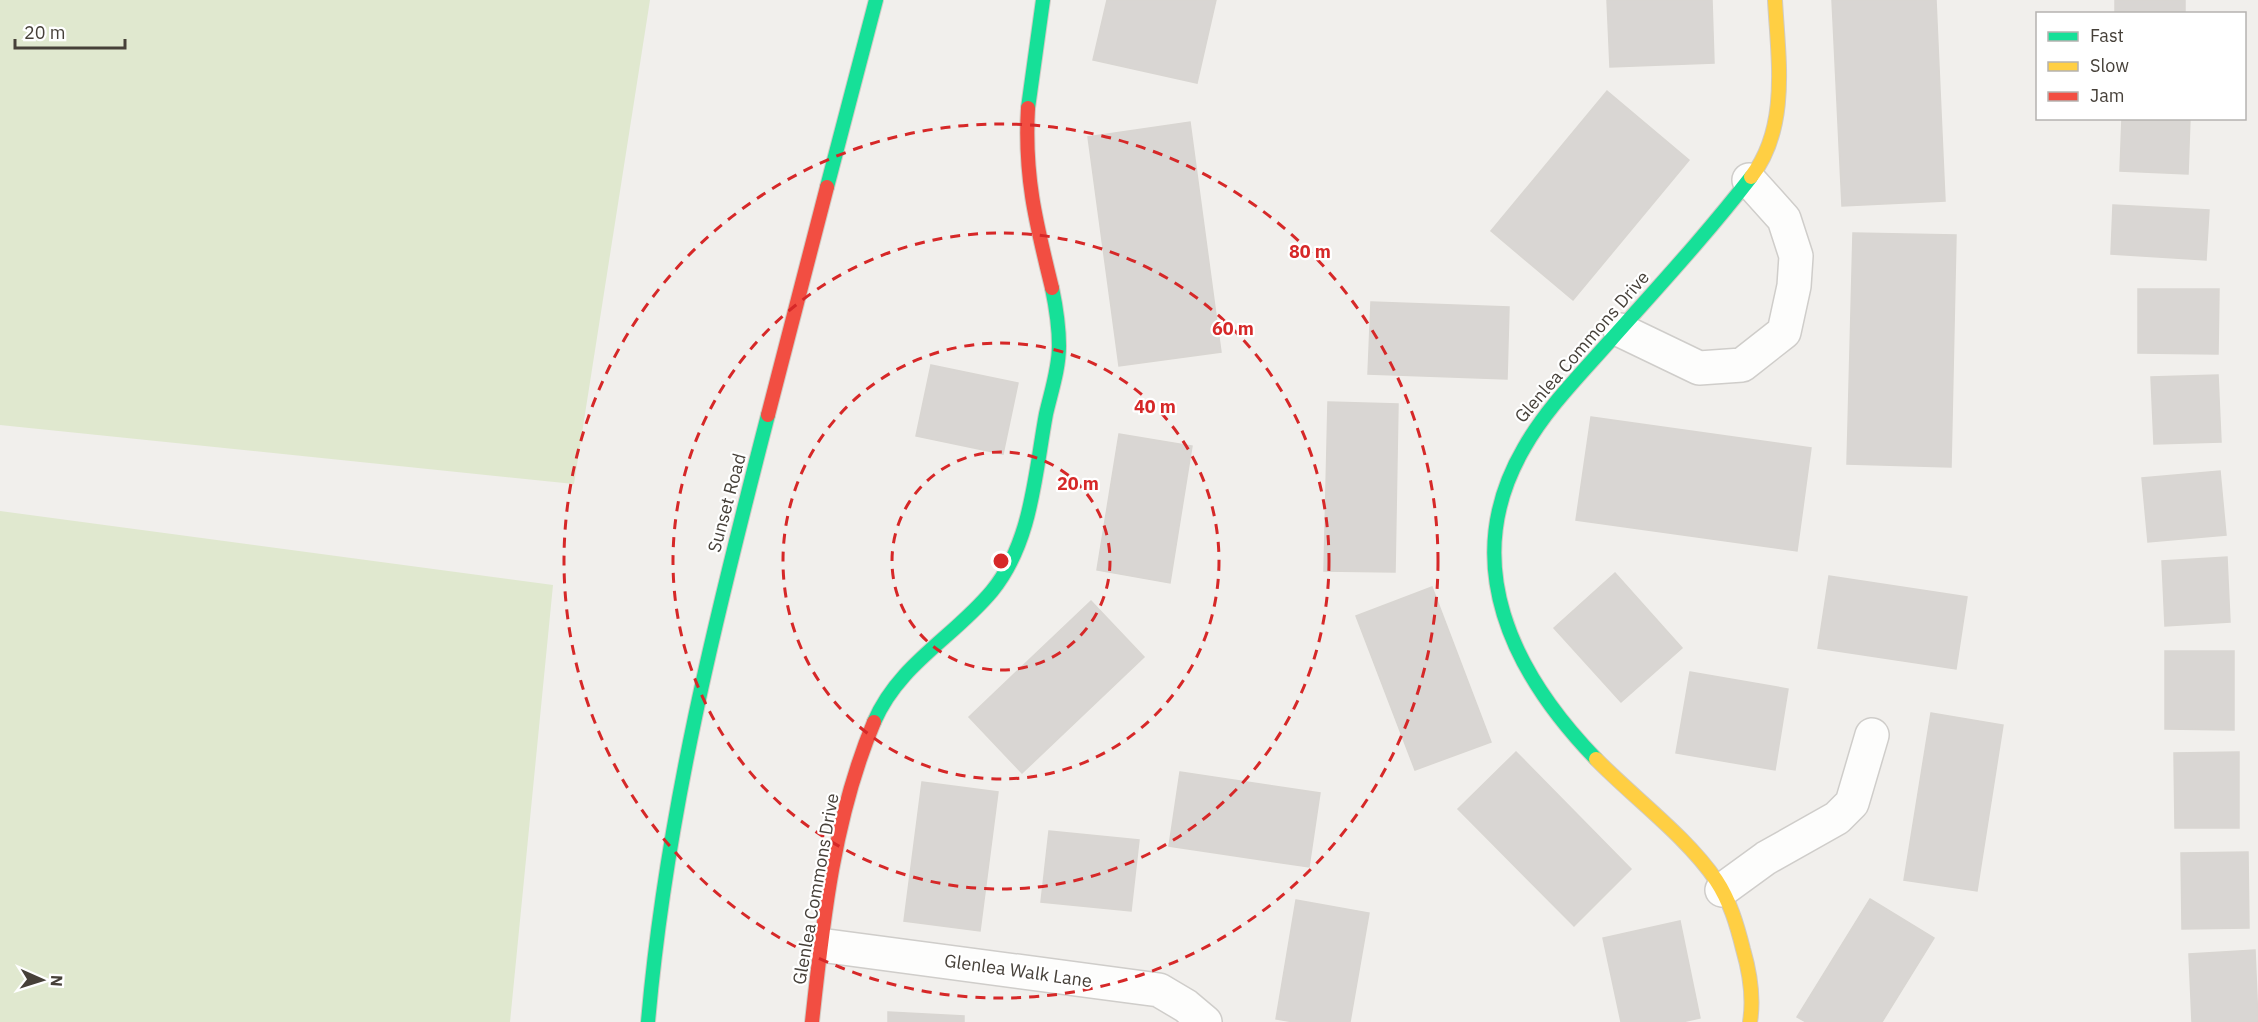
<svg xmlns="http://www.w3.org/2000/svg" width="2258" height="1022" font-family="'IBM Plex Sans',sans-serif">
  <rect width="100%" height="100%" fill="#f1efec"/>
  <g fill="#e0e8cf">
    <path d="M0,0H650L574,484L0,425Z"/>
    <path d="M0,511L553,585L510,1022H0Z"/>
  </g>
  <g fill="#d9d6d3" stroke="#d9d6d2" stroke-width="1.5">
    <path d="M1107,0H1216L1197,83L1093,60Z"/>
    <path d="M1607,0H1712L1714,63L1610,67Z"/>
    <path d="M1832,0H1936L1945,201L1842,206Z"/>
    <rect x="2115" y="0" width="70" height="14"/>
    <path d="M1607,91L1689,160L1573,300L1491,231Z"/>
    <path d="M2122,118H2190L2188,174L2120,171Z"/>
    <path d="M1190,122L1221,352L1119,366L1088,137Z"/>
    <path d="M2113,205L2209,210L2206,260L2111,254Z"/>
    <path d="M1853,233L1956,235L1951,467L1847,464Z"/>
    <path d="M2138,289H2219L2218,354L2138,353Z"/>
    <path d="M1371,302L1509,307L1507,379L1368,374Z"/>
    <path d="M931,365L1018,383L1003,454L916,436Z"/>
    <path d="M2218,375L2221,442L2154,444L2151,377Z"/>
    <path d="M1328,402L1398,404L1395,572L1324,571Z"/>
    <path d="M1591,417L1811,448L1797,551L1576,520Z"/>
    <path d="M1119,434L1192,446L1170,583L1097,570Z"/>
    <path d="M2220,471L2226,535L2148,542L2142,478Z"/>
    <path d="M2227,557L2230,622L2165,626L2162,561Z"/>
    <path d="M1615,573L1682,648L1621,702L1554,628Z"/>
    <path d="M1829,576L1967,597L1956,669L1818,648Z"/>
    <path d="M1432,587L1491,742L1415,770L1356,616Z"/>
    <path d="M1091,601L1144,657L1022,773L969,717Z"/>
    <path d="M2165,651H2234V730L2165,729Z"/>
    <path d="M1690,672L1788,689L1775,770L1676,753Z"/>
    <path d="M1931,713L2003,725L1977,891L1904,880Z"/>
    <path d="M1516,752L1631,869L1574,926L1458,809Z"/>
    <path d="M2239,752V828H2175L2174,753Z"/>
    <path d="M1180,772L1320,793L1309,867L1169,846Z"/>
    <path d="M922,782L998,792L980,931L904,921Z"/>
    <path d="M1049,831L1139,840L1131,911L1041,902Z"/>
    <path d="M2248,852L2249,928L2182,929L2181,853Z"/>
    <path d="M1870,899L1934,938L1882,1022H1806L1797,1017Z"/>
    <path d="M1296,900L1369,913L1350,1022H1294L1276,1019Z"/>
    <path d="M1680,921L1700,1018L1682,1022H1621L1603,938Z"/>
    <path d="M2255,950L2258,1022H2192L2189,954Z"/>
    <path d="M888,1012L964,1016V1022H888Z"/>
  </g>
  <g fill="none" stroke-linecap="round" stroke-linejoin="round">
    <g stroke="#cfcdca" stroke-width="36">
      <g id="street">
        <path d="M1620,330L1699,368L1742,365L1784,332L1794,286L1796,256L1784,219L1749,180"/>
        <path d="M1722,890L1766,858L1837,818L1852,803L1872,735"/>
        <path d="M820,945L1159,990L1186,1006L1205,1022"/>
      </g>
    </g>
    <g stroke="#d0cbc4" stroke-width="16">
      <g id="fast">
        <path d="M1028,108L1043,0"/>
        <path d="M827,187L876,0"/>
        <path d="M874,722C899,664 953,638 992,591C1032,542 1035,473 1046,414C1051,392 1059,369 1059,346C1059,327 1056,307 1052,288"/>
        <path d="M1596,759C1513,673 1457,563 1524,448C1546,409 1579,376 1609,342C1657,288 1707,234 1751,177"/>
        <path d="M648,1022C666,815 716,616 768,415"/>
      </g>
    </g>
    <g stroke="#d0cbc4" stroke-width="16">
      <g id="slow">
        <path d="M1751,177C1790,127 1778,58 1775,0"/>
        <path d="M1596,759C1633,797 1687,837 1716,880C1730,901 1737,925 1743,949C1750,973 1754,997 1750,1022"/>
      </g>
    </g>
    <g stroke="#d0cbc4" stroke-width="16">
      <g id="jam">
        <path d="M1028,108C1024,176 1036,223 1052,288"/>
        <path d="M768,415L827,187"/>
        <path d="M812,1022C823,920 834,817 874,722"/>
      </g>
    </g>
    <use href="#street" stroke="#fdfdfc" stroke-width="33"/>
    <use href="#fast" stroke="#16e098" stroke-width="14"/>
    <use href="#slow" stroke="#ffcf43" stroke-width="14"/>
    <use href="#jam" stroke="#f24e42" stroke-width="14"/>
  </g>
  <g fill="none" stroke="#d62828" stroke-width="3" stroke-dasharray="10 8">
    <circle cx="1001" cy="561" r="109"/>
    <circle cx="1001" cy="561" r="218"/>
    <circle cx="1001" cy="561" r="328"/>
    <circle cx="1001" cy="561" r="437"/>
  </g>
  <g text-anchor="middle" stroke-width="4.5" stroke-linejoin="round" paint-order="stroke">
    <g font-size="18" fill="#464039" stroke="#fff">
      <text transform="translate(1582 347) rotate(-49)" y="6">Glenlea Commons Drive</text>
      <text transform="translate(727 503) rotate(-75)" y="6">Sunset Road</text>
      <text transform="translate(816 889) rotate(-80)" y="6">Glenlea Commons Drive</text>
      <text transform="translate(1018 971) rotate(8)" y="6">Glenlea Walk Lane</text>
    </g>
  </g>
  <circle cx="1001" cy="561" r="9" fill="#d62828" stroke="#fff" stroke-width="3"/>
  <g font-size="18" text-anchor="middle" font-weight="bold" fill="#d62828" stroke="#fff" stroke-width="4.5" stroke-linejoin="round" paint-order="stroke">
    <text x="1310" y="258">80 m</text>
    <text x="1233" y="335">60 m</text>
    <text x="1155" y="413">40 m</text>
    <text x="1078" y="490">20 m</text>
  </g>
  <rect x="2036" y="12" width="210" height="108" fill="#ffffff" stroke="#b5b3b0" stroke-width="1.5"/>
  <rect x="2048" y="32" width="30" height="9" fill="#16e098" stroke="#b5b3b0" stroke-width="1.5"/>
  <text x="2090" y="42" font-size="18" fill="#464039">Fast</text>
  <rect x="2048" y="62" width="30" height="9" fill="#ffcf43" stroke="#b5b3b0" stroke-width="1.5"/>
  <text x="2090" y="72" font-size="18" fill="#464039">Slow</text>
  <rect x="2048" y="92" width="30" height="9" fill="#f24e42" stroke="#b5b3b0" stroke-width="1.5"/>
  <text x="2090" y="102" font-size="18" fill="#464039">Jam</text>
  <g transform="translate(42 980) rotate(93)" stroke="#ffffff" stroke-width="4.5" paint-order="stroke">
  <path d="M0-4.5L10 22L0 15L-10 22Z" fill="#464039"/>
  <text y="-9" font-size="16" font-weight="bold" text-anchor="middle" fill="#464039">N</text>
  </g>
  <path d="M15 39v9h110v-9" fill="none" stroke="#464039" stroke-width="3"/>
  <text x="24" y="39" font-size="18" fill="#464039" stroke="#ffffff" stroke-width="4.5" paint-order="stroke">20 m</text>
</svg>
